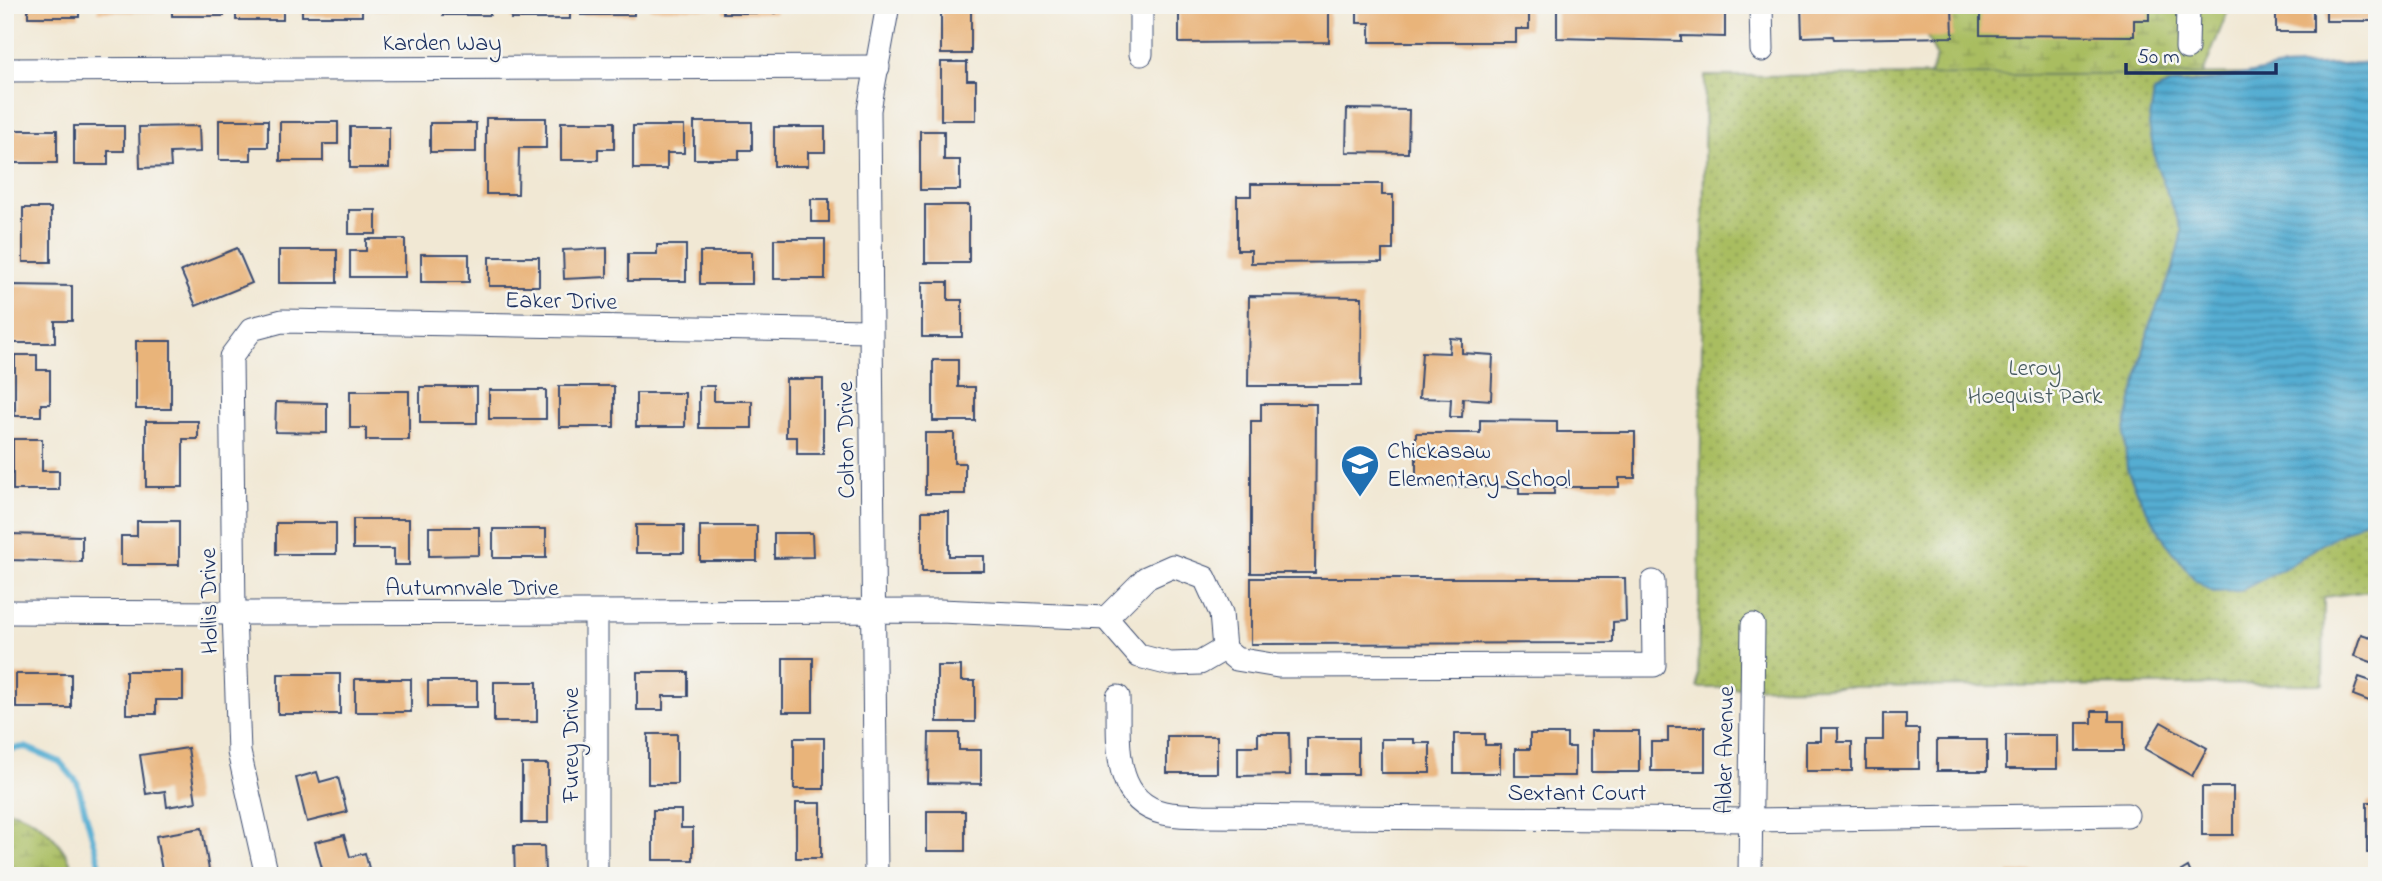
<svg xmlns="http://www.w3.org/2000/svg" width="2382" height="881" font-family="'Indie Flower',sans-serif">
  <defs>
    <pattern id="wetland-marsh" width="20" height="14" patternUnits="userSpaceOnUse" patternTransform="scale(1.75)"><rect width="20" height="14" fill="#a9bd61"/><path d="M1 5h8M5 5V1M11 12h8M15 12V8" fill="none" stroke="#899a53"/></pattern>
    <pattern id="park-dots" width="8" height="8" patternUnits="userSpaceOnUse" patternTransform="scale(1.75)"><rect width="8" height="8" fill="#a9bd61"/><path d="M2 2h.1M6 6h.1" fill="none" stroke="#899a53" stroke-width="1.8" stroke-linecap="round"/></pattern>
    <pattern id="water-rules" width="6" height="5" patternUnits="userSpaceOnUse" patternTransform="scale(1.75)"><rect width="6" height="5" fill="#55add2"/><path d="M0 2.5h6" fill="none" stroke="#468dae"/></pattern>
  </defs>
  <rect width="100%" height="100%" fill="#f6f6f2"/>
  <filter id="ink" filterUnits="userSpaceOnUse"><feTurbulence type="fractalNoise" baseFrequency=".0143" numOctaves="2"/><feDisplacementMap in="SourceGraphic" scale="14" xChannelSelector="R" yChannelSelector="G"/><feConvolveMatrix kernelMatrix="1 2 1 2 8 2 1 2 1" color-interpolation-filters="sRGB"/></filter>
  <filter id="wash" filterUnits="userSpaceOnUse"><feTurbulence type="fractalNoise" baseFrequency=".00686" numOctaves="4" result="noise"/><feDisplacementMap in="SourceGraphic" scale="28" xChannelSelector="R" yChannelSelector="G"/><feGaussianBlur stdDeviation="1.57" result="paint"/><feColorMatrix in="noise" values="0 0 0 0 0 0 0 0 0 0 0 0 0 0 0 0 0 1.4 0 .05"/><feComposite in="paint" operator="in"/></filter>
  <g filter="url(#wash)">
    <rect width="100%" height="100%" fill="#f1e8d4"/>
    <g fill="url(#wetland-marsh)" stroke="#627660" stroke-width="2">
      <path d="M1917,5H2230L2201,79H1928L1937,57L1917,18Z"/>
      <path d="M5,810C39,815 66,845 76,876H5Z"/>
    </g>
    <path fill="url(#park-dots)" stroke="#627660" stroke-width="2" d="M2377,74V590L2324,597L2323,684L1698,688L1705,76Z"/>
    <path fill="url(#water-rules)" stroke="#386e98" stroke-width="2" d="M2377,62V514L2322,544L2289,566L2240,591L2213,592L2195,580L2165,541L2142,502L2127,469L2124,434L2150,323L2173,269L2182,231L2156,164L2149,125L2154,92L2171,84L2215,80L2282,67Z"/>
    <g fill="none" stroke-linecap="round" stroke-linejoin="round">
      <path stroke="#55add2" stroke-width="6" d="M5,750L25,747L60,762L77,782L103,876"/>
    </g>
    <g id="blocks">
      <g fill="#e9b47a">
        <rect x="28" y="5" width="51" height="12"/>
        <rect x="98" y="5" width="57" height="7"/>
        <rect x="172" y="5" width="52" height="11"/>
        <rect x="236" y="5" width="47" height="15"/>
        <rect x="302" y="5" width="60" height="11"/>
        <rect x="374" y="5" width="59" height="5"/>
        <rect x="443" y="5" width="47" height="10"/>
        <rect x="511" y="5" width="59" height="14"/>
        <rect x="581" y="5" width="53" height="10"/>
        <rect x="649" y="5" width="62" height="4"/>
        <rect x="723" y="5" width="53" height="8"/>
        <path d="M790,5H848V10L790,8Z"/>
        <rect x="941" y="5" width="30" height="49"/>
        <path d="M1179,5H1329V42L1179,43Z"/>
        <path d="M1357,5H1529V29H1516V42H1370V23H1357Z"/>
        <path d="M1557,5H1725V37L1681,36V41L1557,38Z"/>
        <path d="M1801,5H1952L1953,37L1834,39L1833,36L1802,37Z"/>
        <path d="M1980,5H2149V20H2134V36L1980,35Z"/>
        <rect x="2276" y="5" width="37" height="27"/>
        <rect x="2326" y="5" width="51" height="16"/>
        <path d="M941,62H967V80H976V120H941Z"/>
        <path d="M1347,109L1409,110L1408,153L1346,152Z"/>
        <path d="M486,118H546V148H519L518,194H486Z"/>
        <path d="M219,120H268V147H251V160H219Z"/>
        <path d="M280,122H338V144H323V161H280Z"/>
        <path d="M561,122H614V149H598V160H561Z"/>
        <path d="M694,122H752V150H739V159H694Z"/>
        <rect x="430" y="123" width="46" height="29"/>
        <path d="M74,126H124V151H108V165H74Z"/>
        <path d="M199,126L200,152L170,153L171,167L140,168L139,127Z"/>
        <path d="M633,126H684V153H667V169H633Z"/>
        <rect x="350" y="127" width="39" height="41"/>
        <path d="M774,127H825V152H808V166H774Z"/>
        <rect x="5" y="130" width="52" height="33"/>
        <path d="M920,131H944V160H960V190H920Z"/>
        <path d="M1251,184H1382V195H1393V250H1382V262L1251,263V250H1237V196H1251Z"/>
        <rect x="811" y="199" width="18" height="23"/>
        <rect x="925" y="205" width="44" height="58"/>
        <rect x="23" y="208" width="28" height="54"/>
        <rect x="349" y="210" width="27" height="24"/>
        <path d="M366,239H405V277H350V251H366Z"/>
        <rect x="774" y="239" width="51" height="40"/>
        <path d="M657,245H686V281H628V254H657Z"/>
        <path d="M237,248L252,283L196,306L181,271Z"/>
        <path d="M607,248V277L564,279L563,250Z"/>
        <rect x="279" y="250" width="58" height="33"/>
        <rect x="700" y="252" width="52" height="32"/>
        <rect x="421" y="254" width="48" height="28"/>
        <rect x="489" y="257" width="50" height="29"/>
        <path d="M922,282H948V300H962V337H922Z"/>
        <path d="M12,285L72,286V321H55V343H12Z"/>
        <path d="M1249,296L1362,297L1361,386H1248Z"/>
        <path d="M1450,338L1462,339V353L1493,355L1491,400L1463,398L1462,417H1450L1451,399L1419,398L1422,352L1449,353Z"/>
        <rect x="136" y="341" width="35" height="68"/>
        <path d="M15,355H37V370H50V404H41V416H15Z"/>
        <path d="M933,360H958V387H975V421H933Z"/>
        <path d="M786,379H823V454H797V437H786Z"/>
        <rect x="559" y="386" width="55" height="41"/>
        <path d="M699,386H714V401H752V428H699Z"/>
        <rect x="420" y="387" width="57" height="36"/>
        <rect x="489" y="390" width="57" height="29"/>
        <path d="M350,391H409V440H366V428H350Z"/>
        <rect x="636" y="393" width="49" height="34"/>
        <path d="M276,402L327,403V433L275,432Z"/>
        <path d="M1261,404H1316L1315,573H1251V421H1261Z"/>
        <path d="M1480,420L1557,421V432H1635V478H1619V487H1554V494H1519V487L1416,486V433H1480Z"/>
        <path d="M146,421H198V439H183V487H146Z"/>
        <path d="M925,433H954V463H965V494H925Z"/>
        <path d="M13,439H42V471H59V490H13Z"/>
        <path d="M922,511H949V556H984V571H922Z"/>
        <path d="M353,519H409V565H394V549H353Z"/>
        <path d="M137,521H179V565H121V536H137Z"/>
        <rect x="276" y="523" width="60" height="31"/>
        <rect x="636" y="525" width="48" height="28"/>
        <rect x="700" y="526" width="57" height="35"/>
        <path d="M429,527H479V555L429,556Z"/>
        <rect x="493" y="529" width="53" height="29"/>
        <path d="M774,533H812L813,557L774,558Z"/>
        <path d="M10,534L82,536V562L9,560Z"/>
        <path d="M1251,578H1625L1626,621L1613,622V643L1251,644Z"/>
        <path d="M2361,634L2377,639V664L2354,656Z"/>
        <rect x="783" y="658" width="30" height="54"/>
        <path d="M937,666H961V681H975V722H937Z"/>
        <path d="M126,671H183V700H156V714H126Z"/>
        <path d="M637,672H688V696H663V710H637Z"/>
        <rect x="16" y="674" width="55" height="34"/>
        <rect x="278" y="674" width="62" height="40"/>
        <path d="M2359,677L2377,683V704L2353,695Z"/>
        <rect x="355" y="679" width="56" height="33"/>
        <rect x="428" y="681" width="49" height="26"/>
        <rect x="494" y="682" width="43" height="40"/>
        <path d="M2092,711H2109V721H2124V751H2076V723H2092Z"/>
        <path d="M1883,714H1906V729H1919V769H1866V740H1883Z"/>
        <path d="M2161,722L2207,748L2192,776L2145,749Z"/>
        <path d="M1668,727H1705V771H1651V742H1668Z"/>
        <path d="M1821,728H1838V742H1852V771H1806V741H1821Z"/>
        <rect x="1591" y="731" width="48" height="41"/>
        <path d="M929,733H959V750H981V784L928,783Z"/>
        <path d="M1258,733H1289L1290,775L1238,776V746H1258Z"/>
        <rect x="648" y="734" width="29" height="50"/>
        <path d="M1454,734H1485V745H1500V773H1454Z"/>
        <path d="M1530,734H1567V747H1575V776H1515V749H1530Z"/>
        <rect x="2006" y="735" width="51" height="34"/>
        <rect x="1167" y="736" width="50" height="37"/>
        <rect x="794" y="738" width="30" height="51"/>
        <rect x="1307" y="738" width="51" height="36"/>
        <path d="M1381,739H1414V743H1430V773H1381Z"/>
        <rect x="1937" y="740" width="50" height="31"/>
        <path d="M188,748L196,802L167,807L165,791L146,794L140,755Z"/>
        <rect x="522" y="764" width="26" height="59"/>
        <path d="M317,772L320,782L338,777L347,812L307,822L296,778Z"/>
        <rect x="2202" y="787" width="31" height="48"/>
        <rect x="2367" y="802" width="10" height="51"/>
        <rect x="796" y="803" width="25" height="55"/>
        <path d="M653,810H681V828H693V860H653Z"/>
        <rect x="927" y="811" width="38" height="40"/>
        <path d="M202,828L210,876H163L156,836Z"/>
        <path d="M344,835L350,857L365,853L371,876H324L315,842Z"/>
        <path d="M514,846H544L545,873H540V876H515Z"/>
        <path d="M2188,867L2192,876H2173Z"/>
        <rect x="1870" y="871" width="51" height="5"/>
        <rect x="2009" y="872" width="51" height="4"/>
        <rect x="790" y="873" width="38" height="3"/>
      </g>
    </g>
  </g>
  <g filter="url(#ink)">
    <use href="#blocks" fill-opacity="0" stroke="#3b4b70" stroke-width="2"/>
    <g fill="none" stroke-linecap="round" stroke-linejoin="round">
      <g stroke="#3b4b70" stroke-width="25">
        <g id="minor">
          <path d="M1141,5V54"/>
          <path d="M1761,5L1762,50"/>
          <path d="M2187,48L2188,5"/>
          <path d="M5,70L878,67"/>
          <path d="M5,612L234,613L940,611L1106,618L1146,578L1173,566L1205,578L1221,613L1224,649L1236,659L1278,666L1654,665L1653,582"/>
          <path d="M596,613V876"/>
          <path d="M1106,618L1139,656L1170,664L1200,663L1224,649"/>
          <path d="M1118,697C1119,740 1111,801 1164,813C1176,816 1191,815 1203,816L1749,820L2127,815"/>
          <path d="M267,876L239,752L234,613L231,357L252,329L282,321L870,331"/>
          <path d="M876,876L869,110L888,5"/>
          <path d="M1750,876L1753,625"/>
        </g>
      </g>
      <use href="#minor" stroke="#fff" stroke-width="23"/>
    </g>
  </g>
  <defs>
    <g id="school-pin" transform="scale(2.0125)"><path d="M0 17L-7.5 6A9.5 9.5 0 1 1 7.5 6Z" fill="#1f6fb2" stroke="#f6f6f2"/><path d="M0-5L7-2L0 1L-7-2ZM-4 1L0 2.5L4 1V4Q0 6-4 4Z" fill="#fff"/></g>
  </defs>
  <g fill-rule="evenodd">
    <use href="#school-pin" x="1360" y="464"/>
  </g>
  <g text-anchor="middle" stroke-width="5" stroke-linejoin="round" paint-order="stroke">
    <g font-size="24" fill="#1b2f5e" stroke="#f6f6f2">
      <text x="442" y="50">Karden Way</text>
      <text transform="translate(561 300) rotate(1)" y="8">Eaker Drive</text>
      <text transform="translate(845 440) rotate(-91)" y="8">Colton Drive</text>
      <text x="472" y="595">Autumnvale Drive</text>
      <text transform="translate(208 601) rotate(-91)" y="8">Hollis Drive</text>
      <text transform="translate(570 745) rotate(-90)" y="8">Furey Drive</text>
      <text transform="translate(1724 750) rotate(-89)" y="8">Alder Avenue</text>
      <text x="1577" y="800">Sextant Court</text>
    </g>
    <g font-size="24" fill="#465a5f" stroke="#f6f6f2">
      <text x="2035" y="375">Leroy<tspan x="2035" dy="28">Hoequist Park</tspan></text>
    </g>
    <g font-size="24" fill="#1b2f5e" stroke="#f6f6f2" text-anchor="start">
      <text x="1387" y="458">Chickasaw<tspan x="1387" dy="28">Elementary School</tspan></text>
    </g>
  </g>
  <rect width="2382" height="881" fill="none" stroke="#f6f6f2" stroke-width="28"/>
  <path d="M2126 63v10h150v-10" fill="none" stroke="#1b2f5e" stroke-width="3.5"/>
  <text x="2137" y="63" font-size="21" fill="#1b2f5e" stroke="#f6f6f2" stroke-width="5" paint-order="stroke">50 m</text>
</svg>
